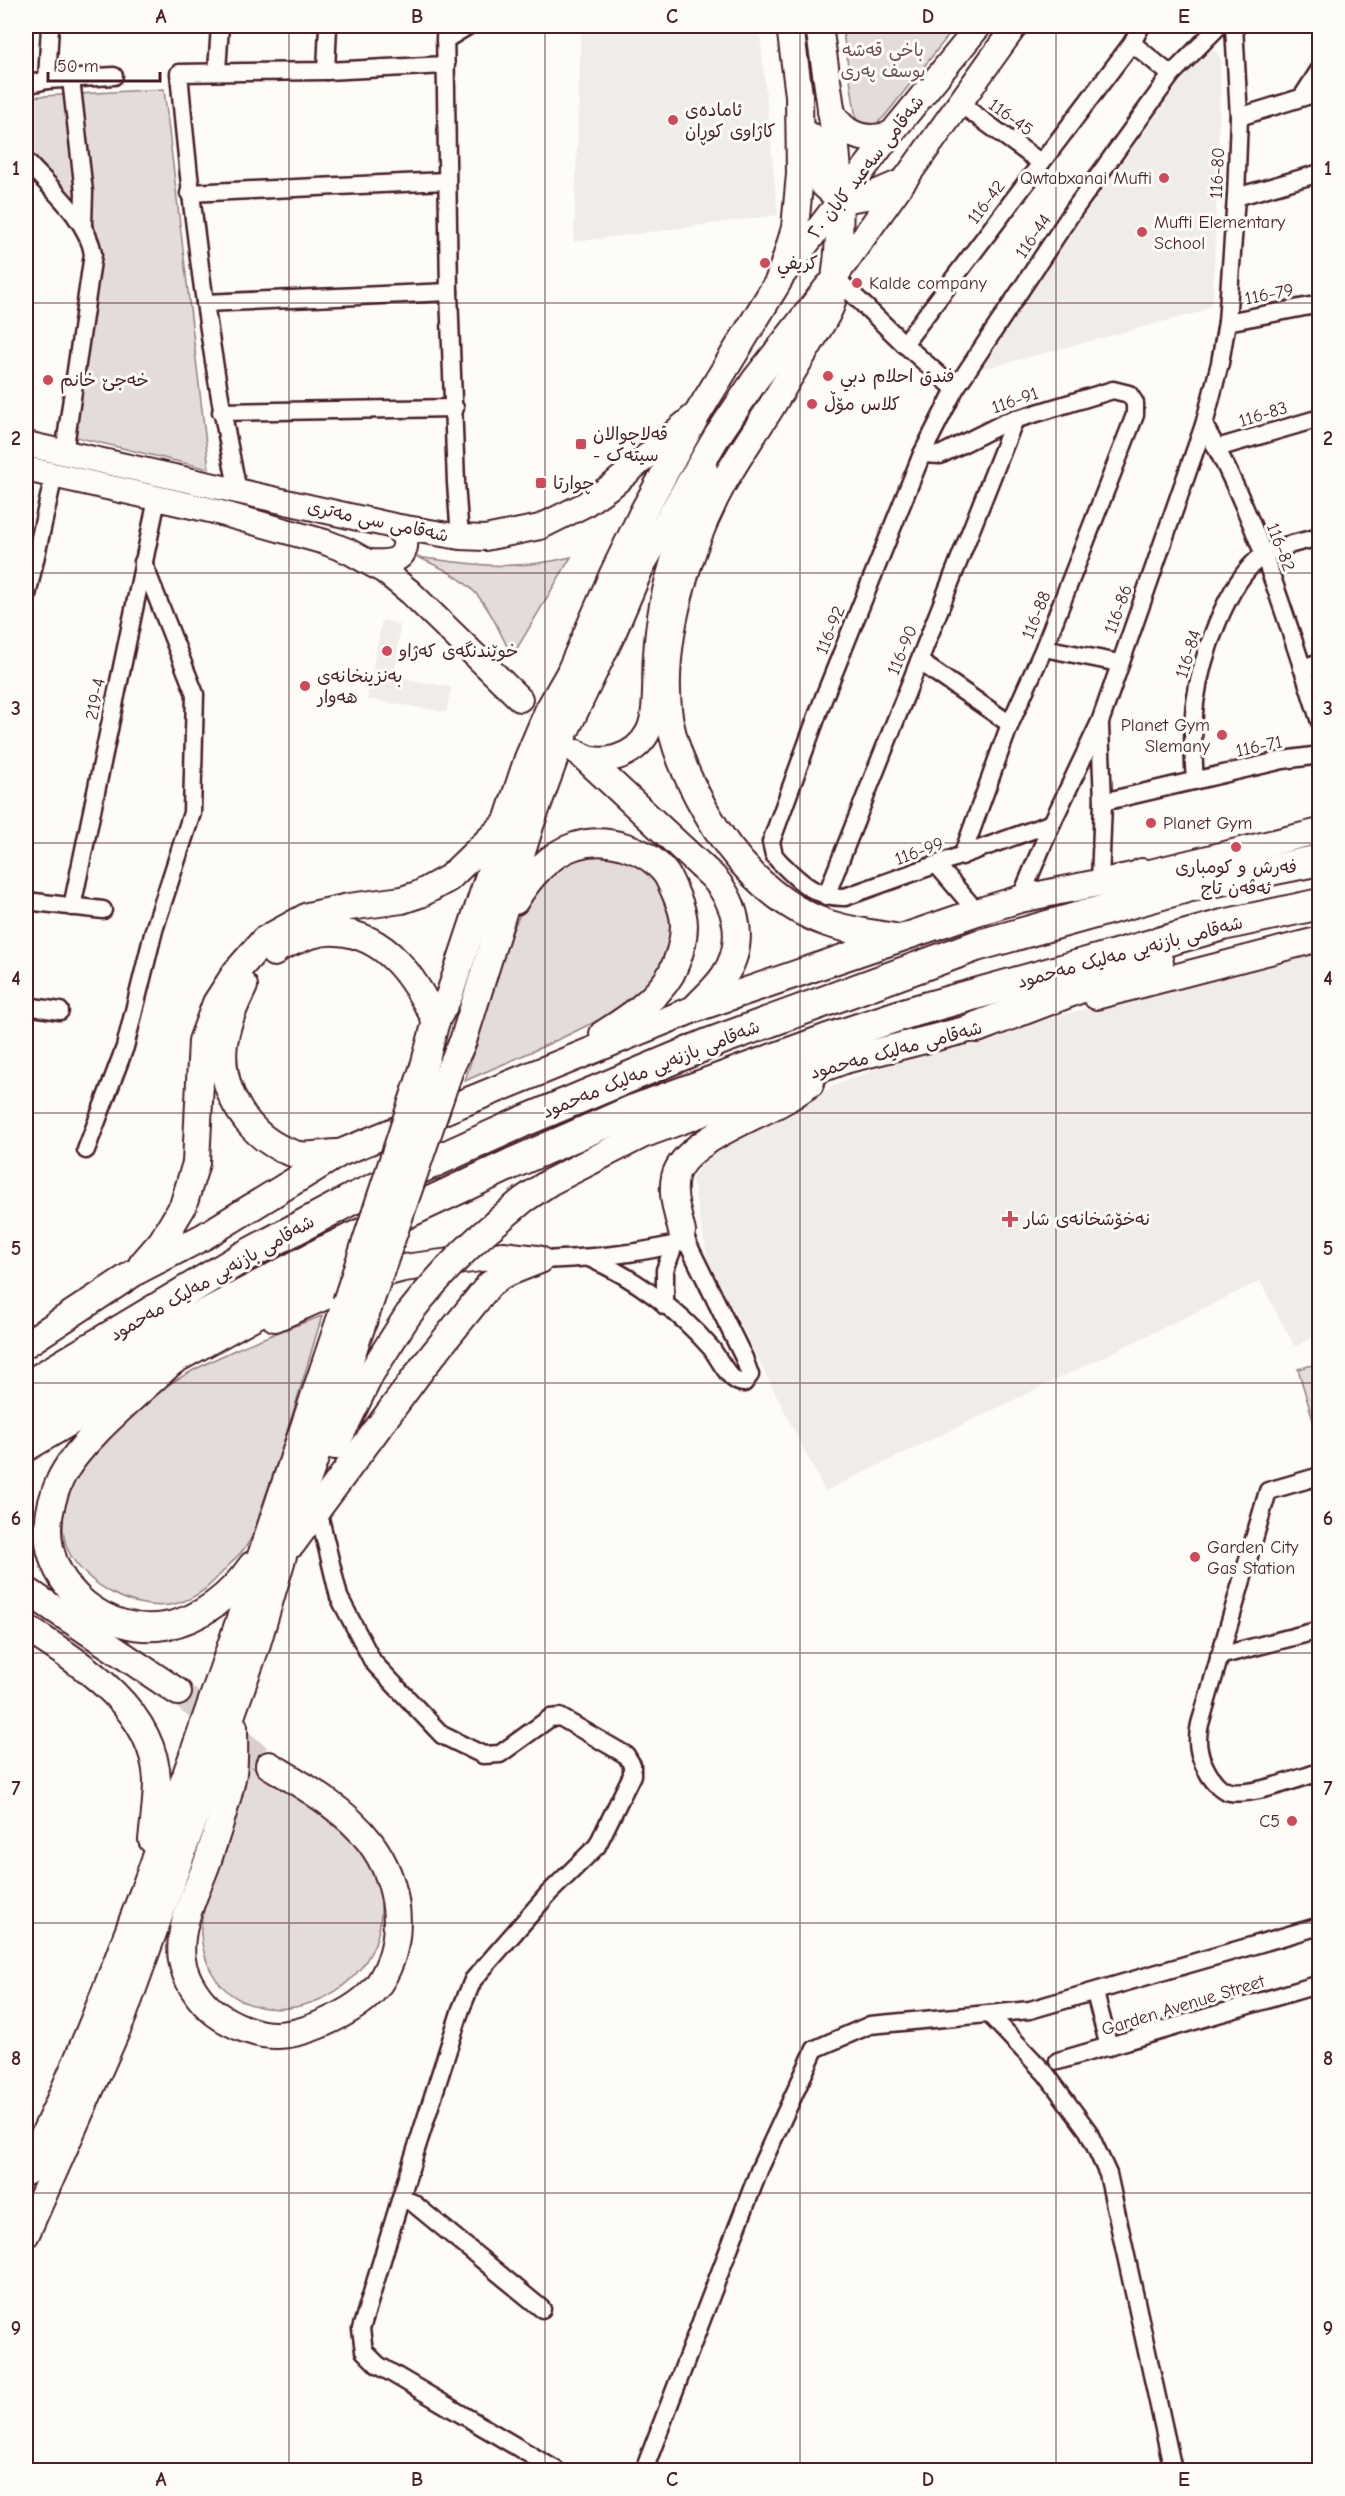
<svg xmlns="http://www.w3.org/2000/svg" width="1345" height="2496" font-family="'Comic Neue','Playpen Sans Arabic',sans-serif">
  <rect width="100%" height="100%" fill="#fdfcf7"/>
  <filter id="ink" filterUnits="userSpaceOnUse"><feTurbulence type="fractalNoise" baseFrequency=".0167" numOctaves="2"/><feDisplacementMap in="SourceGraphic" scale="12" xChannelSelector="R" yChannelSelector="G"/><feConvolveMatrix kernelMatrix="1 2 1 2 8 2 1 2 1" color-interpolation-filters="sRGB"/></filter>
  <g filter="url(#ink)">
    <g fill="#f0ece8">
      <path d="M581,26H759L778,215L574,242Z"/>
      <path d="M1207,50L1216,51L1221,60L1213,297L1210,306L1200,312L987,368L982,367L980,359L1198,57Z"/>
      <path d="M382,620L400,625L395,677L451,687L446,712L367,699Z"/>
      <path d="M1319,954V1333L1295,1347L1260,1281L825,1491L708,1260L692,1179L708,1153L844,1081L913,1055L1151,991Z"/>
    </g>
    <g fill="#e3dcda" stroke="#967e82" stroke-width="1.5">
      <path d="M842,26H956L884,117L872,127L858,125L856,119Z"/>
      <path d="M164,89L209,469L76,437L93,242L26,157V97Z"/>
      <path d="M417,557C473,565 515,571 571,557L512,657C485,600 478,582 417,557Z"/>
      <path d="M608,853C639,864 669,878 672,916C674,945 663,973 641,994C626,1008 605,1017 586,1026C547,1046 505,1063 465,1081C482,1026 499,948 528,900C538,882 562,864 581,857C588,854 599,854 608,853Z"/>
      <path d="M322,1316C304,1376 287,1436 266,1494C260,1510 257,1531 247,1545C243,1551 237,1556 232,1562C214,1581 202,1597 175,1604C137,1613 84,1585 68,1550C60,1532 62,1501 70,1483C80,1463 95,1450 111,1435C124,1422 138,1405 154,1394C205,1359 264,1337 322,1316Z"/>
      <path d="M1319,1363V1425L1315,1427L1298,1369Z"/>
      <path d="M248,1764C284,1789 352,1827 372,1862C380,1876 381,1892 381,1906C384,2017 212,2054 201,1935C199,1913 218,1865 226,1843C234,1817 241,1791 248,1764Z"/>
    </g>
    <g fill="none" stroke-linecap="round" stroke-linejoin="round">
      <path stroke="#d9d0ce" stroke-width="26" stroke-dasharray="26 13" stroke-linecap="butt" d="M178,1692L269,1765"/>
      <g stroke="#4a1f2b" stroke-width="21">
        <g id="street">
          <path d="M445,26L449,292L456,483L460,537"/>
          <path d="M445,40L468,26"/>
          <path d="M1132,43L1171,75"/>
          <path d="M217,71L220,26"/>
          <path d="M326,71L328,26"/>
          <path d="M71,79L84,192L83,224"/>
          <path d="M47,80L50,26"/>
          <path d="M26,85L47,80L114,76"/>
          <path d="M1302,97L1320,69"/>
          <path d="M959,103L1040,162"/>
          <path d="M1239,117L1320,92"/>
          <path d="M26,161C49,187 88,219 93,254L64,453"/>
          <path d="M189,193L446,181"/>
          <path d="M1236,197L1320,173"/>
          <path d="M835,277L904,344L955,389"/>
          <path d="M205,303L449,292"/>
          <path d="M1227,322L1320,304"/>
          <path d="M904,344L1132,43L1141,26"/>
          <path d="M221,412L455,408"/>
          <path d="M1204,425C1257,518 1287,621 1320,722"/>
          <path d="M1217,448L1320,418"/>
          <path d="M922,454L940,455L1004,423L1113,390L1129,394L1135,403V415L1044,648L1010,724L962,856"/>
          <path d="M238,491C209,353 191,213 179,73L326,71L446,65"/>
          <path d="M26,600L54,475"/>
          <path d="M1044,648L1119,663"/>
          <path d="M919,661L1010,724"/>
          <path d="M1302,668L1320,662"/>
          <path d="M1195,781C1193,755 1192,729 1195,703C1201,659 1226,582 1263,555C1275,547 1304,541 1320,537"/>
          <path d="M1103,802L1283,760L1320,755"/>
          <path d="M1052,823L845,897C814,898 798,880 778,860L774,855L771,842L824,697L922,454L955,389L1073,211L1171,75L1219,26"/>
          <path d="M937,865L977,912"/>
          <path d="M1100,882L1103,802L1100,726"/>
          <path d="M826,896L1015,419"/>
          <path d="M1020,899L1052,823L1100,722L1204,425L1220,363L1227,322L1236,197L1239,117L1234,26"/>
          <path d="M26,901L103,910"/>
          <path d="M72,907L157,499"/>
          <path d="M26,1006L60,1011"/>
          <path d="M86,1150L125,1047L154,930L192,813L195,694L143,562"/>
          <path d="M589,1258C634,1277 679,1311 711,1348C719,1358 730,1384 744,1383L750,1375L744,1358L682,1232"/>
          <path d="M540,1260C590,1258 638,1255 687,1241"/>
          <path d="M665,1306V1270L674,1245"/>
          <path d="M1320,1476L1268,1491L1200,1724C1196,1741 1198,1754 1206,1769C1210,1777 1217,1786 1224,1790C1244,1800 1298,1778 1320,1772"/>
          <path d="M318,1510L339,1597L373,1662L442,1735L483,1755L500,1754L550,1718L560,1717L626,1755L632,1765V1775L597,1846L549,1893L473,1980L461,2009L405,2184L361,2329L364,2351L378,2365L556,2470"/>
          <path d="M1219,1656L1320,1630"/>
          <path d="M1095,1993L1109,2047"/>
          <path d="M989,2014L1046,2074L1088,2131L1108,2174L1173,2470"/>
          <path d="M1058,2061L1320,1984"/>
          <path d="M401,2198L413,2203L542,2309"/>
          <path d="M651,2470L646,2465L760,2168L815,2049L870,2025L1030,2010L1320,1926"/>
        </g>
      </g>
      <g stroke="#4a1f2b" stroke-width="28">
        <g id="secondary">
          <path d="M782,276L890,135L979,26"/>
          <path d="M835,277L1015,26"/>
          <path d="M26,444L394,526L460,537L485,538L540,527L584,505L614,484L694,416"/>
          <path d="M26,469L210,510L325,542L348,551L384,571L410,592L520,699"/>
          <path d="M370,562C389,563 408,562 405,537L394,526"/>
          <path d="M577,752C600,769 636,756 648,732C658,714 654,676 656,655C657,638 659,621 662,605C671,558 690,513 705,469"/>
          <path d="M1142,874L1320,831"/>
          <path d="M1096,997L1320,939"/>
        </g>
      </g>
      <g stroke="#4a1f2b" stroke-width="30">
        <g id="primary">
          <path d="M819,26C830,104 846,183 837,262C835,276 835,292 831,305C827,316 819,327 813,338C798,363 783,387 768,412C752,436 736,460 722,485C688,548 661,637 668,709C672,745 687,778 705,810C731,857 772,903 824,922C848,931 874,933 898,938"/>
          <path d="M831,111C843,135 864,143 890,135"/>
          <path d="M810,136L823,184L841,200L873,195L901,183"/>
          <path d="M584,757L713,877C738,905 746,944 724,976C716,988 704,998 695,1008"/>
          <path d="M515,901C528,879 549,854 575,846C605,836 647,848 666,874C670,880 673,888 676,895C680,904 684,915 684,925C684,941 678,960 671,974C656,1000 628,1018 603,1034"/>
          <path d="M274,953L278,948C296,941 316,930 337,932C388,935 415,980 436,1021"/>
          <path d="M244,986C235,1005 227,1022 224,1043C218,1091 249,1140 295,1154C307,1158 325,1153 337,1153"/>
          <path d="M424,1066L436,1021L449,996L528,758L548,711L569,674L613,574L644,510L698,413L778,282L787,255L795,228L800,174L799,95L790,26"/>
          <path d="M450,1069L463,1041L531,823L562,738L612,634L641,566L716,438L755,380L828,287"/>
          <path d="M498,1221L523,1200L550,1182L642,1135L845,1060L977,1027"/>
          <path d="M682,1232C678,1214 671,1196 675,1177C683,1142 757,1117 787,1099C795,1094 802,1089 810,1084"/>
          <path d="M142,1264L162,1241L183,1206L196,1163L202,1041L216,1003L236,972L264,940L308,916L349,907L402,900L420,894L449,878L504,825"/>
          <path d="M275,1318L369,1277L404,1268L503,1255L537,1259"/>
          <path d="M26,1344L137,1271L203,1237L340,1153L694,1009L977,912L1020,899L1142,874"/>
          <path d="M173,1361C141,1392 78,1441 60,1480C53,1495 49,1511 48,1528C47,1588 107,1636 165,1626C201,1620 231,1595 252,1565"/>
          <path d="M335,1446L371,1373L408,1315"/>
          <path d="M26,1448L173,1361L260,1313L303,1286L360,1243"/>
          <path d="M292,1544L423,1367L489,1285L502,1275L540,1260"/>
          <path d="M26,1590L178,1692"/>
          <path d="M26,1628C80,1663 154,1708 157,1780C157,1800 154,1821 152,1840"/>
          <path d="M234,1727C234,1742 235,1758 233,1773C228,1802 217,1832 208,1860C197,1892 177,1925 182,1960C185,1979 199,2001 215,2013C231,2025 257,2036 278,2035C308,2034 363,2009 380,1982C407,1939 400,1882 370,1842C345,1809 304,1786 269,1765"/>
          <path d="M26,2172C78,2067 119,1959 159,1849C226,1668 284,1484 346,1302"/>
          <path d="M26,2234L123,2016L256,1647L294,1518L368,1308"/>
        </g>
      </g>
      <g stroke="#4a1f2b" stroke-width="34">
        <g id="highway">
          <path d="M1142,874L1188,886"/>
          <path d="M977,1027L1079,988L1158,963"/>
          <path d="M26,1387L243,1257L352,1199L522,1122L708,1044L976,946L1191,886L1320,860"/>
          <path d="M26,1418L195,1320L325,1251L511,1164L634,1110L828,1039L907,1013L1223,925L1320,904"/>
        </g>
      </g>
      <use href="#street" stroke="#fdfcf7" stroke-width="16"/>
      <use href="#secondary" stroke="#fdfcf7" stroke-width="24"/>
      <use href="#primary" stroke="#fdfcf7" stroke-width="26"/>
      <use href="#highway" stroke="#fdfcf7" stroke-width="30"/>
      <g stroke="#4a1f2b" stroke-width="30" stroke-linecap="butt">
        <g id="primary-bridge">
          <path d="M346,1302L424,1066"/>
          <path d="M368,1308L450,1069"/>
          <path d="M408,1315C435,1280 464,1249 498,1221"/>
        </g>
      </g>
      <use href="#primary-bridge" stroke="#fdfcf7" stroke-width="26"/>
    </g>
  </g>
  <path fill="none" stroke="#4a1f2b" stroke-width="1.5" stroke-opacity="0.55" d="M289,26V2470M545,26V2470M800,26V2470M1056,26V2470M26,303H1320M26,573H1320M26,843H1320M26,1113H1320M26,1383H1320M26,1653H1320M26,1923H1320M26,2193H1320"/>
  <g fill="#d1495b" stroke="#fdfcf7" stroke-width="2">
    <circle cx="673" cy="120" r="6"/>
    <circle cx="1164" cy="178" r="6"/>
    <circle cx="1142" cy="232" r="6"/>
    <circle cx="765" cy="263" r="6"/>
    <circle cx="857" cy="283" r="6"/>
    <circle cx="828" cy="376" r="6"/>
    <circle cx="48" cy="380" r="6"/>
    <circle cx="812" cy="404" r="6"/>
    <rect x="575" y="438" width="12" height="12" rx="3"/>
    <rect x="535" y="477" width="12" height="12" rx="3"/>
    <circle cx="387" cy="651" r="6"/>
    <circle cx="305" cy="686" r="6"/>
    <circle cx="1222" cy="735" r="6"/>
    <circle cx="1151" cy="823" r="6"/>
    <circle cx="1236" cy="847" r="6"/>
    <path d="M1007 1210h6v6h6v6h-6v6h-6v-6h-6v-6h6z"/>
    <circle cx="1195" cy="1557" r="6"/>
    <circle cx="1292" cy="1821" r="6"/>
  </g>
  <g text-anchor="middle" stroke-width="6" stroke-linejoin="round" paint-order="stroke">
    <g font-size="18" fill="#704e57" stroke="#fdfcf7">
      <text x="883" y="56">باخی قەشە<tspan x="883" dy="21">یوسف پەری</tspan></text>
    </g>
    <g font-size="18" fill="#4a1f2b" stroke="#fdfcf7" text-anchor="start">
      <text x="685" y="116">ئامادەی<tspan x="685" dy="21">کاژاوی کوڕان</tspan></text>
      <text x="1152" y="184" text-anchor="end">Qwtabxanai Mufti</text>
      <text x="1154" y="228">Mufti Elementary<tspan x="1154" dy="21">School</tspan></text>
      <text x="777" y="269">كريفي</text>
      <text x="869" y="289">Kalde company</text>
      <text x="840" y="382">فندق احلام دبي</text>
      <text x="60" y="386">خەجێ خانم</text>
      <text x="824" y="410">کلاس مۆڵ</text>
      <text x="593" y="440">قەلاچوالان<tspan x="593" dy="21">- سیتەک</tspan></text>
      <text x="553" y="489">چوارتا</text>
      <text x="399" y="657">خوێندنگەی کەژاو</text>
      <text x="317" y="682">بەنزینخانەی<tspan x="317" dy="21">هەوار</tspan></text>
      <text x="1210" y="731" text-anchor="end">Planet Gym<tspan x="1210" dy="21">Slemany</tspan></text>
      <text x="1163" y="829">Planet Gym</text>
      <text x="1236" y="873" text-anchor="middle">فەرش و کومباری<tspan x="1236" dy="21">ئەڤەن تاج</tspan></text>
      <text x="1024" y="1225">نەخۆشخانەی شار</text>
      <text x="1207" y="1553">Garden City<tspan x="1207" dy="21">Gas Station</tspan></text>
      <text x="1280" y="1827" text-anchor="end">C5</text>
    </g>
    <g font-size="18" fill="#4a1f2b" stroke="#fdfcf7">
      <text transform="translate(1011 117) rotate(36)" y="6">116-45</text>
      <text transform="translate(866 167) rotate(-52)" y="6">شەقامی سەعید کابان ٢٠</text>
      <text transform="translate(1217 173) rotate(-87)" y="6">116-80</text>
      <text transform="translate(986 202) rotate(-53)" y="6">116-42</text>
      <text transform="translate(1033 236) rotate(-56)" y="6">116-44</text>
      <text transform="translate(1269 294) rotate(-11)" y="6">116-79</text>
      <text transform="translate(1015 400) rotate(-19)" y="6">116-91</text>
      <text transform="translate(1263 414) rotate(-17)" y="6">116-83</text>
      <text transform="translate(378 521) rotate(12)" y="6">شەقامی سی مەتری</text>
      <text transform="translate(1281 547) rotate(69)" y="6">116-82</text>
      <text transform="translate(1118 609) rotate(-70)" y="6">116-86</text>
      <text transform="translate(1036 615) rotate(-68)" y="6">116-88</text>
      <text transform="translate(830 630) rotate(-68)" y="6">116-92</text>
      <text transform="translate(902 650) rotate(-68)" y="6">116-90</text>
      <text transform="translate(1188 654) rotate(-73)" y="6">116-84</text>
      <text transform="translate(95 699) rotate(-79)" y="6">219-4</text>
      <text transform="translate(1259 746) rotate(-12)" y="6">116-71</text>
      <text transform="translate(919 851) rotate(-20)" y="6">116-99</text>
      <text transform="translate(1130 952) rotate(-15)" y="6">شەقامی بازنەیی مەلیک مەحمود</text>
      <text transform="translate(896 1050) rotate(-15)" y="6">شەقامی مەلیک مەحمود</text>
      <text transform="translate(651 1069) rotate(-22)" y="6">شەقامی بازنەیی مەلیک مەحمود</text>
      <text transform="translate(212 1278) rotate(-30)" y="6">شەقامی بازنەیی مەلیک مەحمود</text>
      <text transform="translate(1183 2005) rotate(-17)" y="6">Garden Avenue Street</text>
    </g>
  </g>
  <rect width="1345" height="2496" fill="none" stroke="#fdfcf7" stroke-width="66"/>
  <path d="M48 72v9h112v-9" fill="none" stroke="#4a1f2b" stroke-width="3"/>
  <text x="57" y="72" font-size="18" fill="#4a1f2b" stroke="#fdfcf7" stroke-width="4.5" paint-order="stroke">50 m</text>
  <rect x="33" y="33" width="1279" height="2430" fill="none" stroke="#4a1f2b" stroke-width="2"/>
  <g font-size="20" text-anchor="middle" font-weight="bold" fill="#4a1f2b">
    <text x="161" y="23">A</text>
    <text x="417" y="23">B</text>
    <text x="672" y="23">C</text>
    <text x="928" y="23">D</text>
    <text x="1184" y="23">E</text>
    <text x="16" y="175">1</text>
    <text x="1328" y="175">1</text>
    <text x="16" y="445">2</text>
    <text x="1328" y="445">2</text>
    <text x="16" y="715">3</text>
    <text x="1328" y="715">3</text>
    <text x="16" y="985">4</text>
    <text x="1328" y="985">4</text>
    <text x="16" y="1255">5</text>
    <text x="1328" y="1255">5</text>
    <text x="16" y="1525">6</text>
    <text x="1328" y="1525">6</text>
    <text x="16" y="1795">7</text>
    <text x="1328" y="1795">7</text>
    <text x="16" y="2065">8</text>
    <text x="1328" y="2065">8</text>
    <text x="16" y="2335">9</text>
    <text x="1328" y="2335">9</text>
    <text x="161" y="2486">A</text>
    <text x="417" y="2486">B</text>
    <text x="672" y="2486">C</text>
    <text x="928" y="2486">D</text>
    <text x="1184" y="2486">E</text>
  </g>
</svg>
